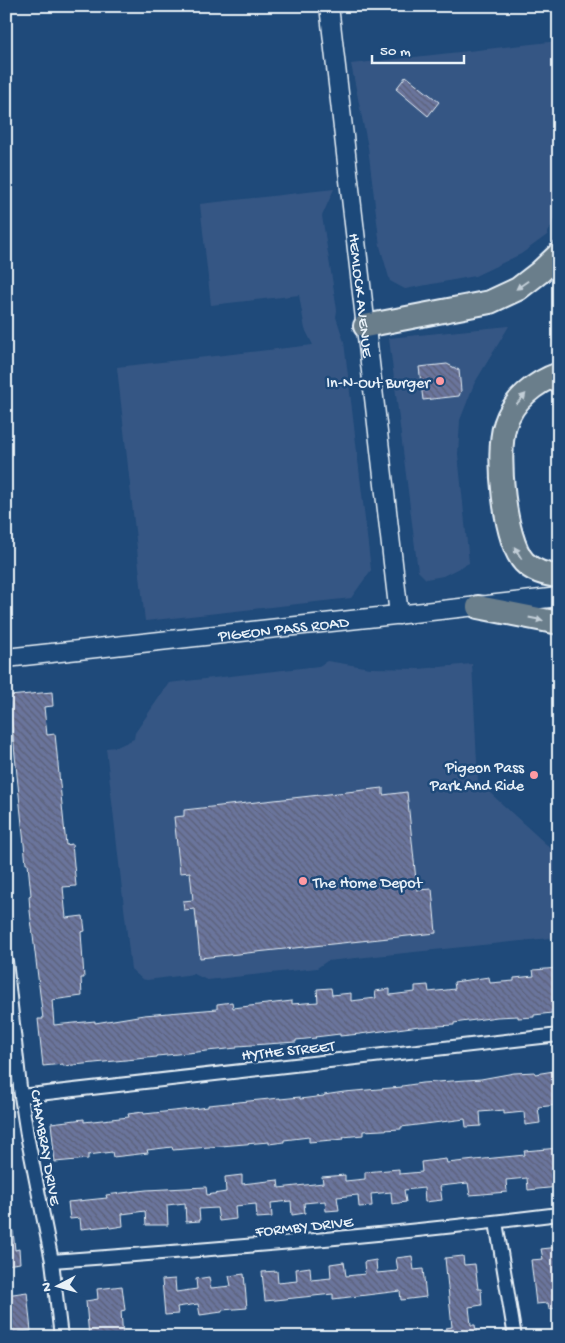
<svg xmlns="http://www.w3.org/2000/svg" width="565" height="1343" font-family="'Gochi Hand',sans-serif">
  <defs>
    <pattern id="building-back-hatch" width="6" height="6" patternUnits="userSpaceOnUse" patternTransform="scale(1.25)"><rect width="6" height="6" fill="#6b749c"/><path d="M-1 5l2 2M0 0l6 6M5-1l2 2" fill="none" stroke="#5a6077"/></pattern>
  </defs>
  <rect width="100%" height="100%" fill="#1f4a7a"/>
  <filter id="ink" filterUnits="userSpaceOnUse"><feTurbulence type="fractalNoise" baseFrequency=".02" numOctaves="2"/><feDisplacementMap in="SourceGraphic" scale="10" xChannelSelector="R" yChannelSelector="G"/><feConvolveMatrix kernelMatrix="1 2 1 2 8 2 1 2 1" color-interpolation-filters="sRGB"/></filter>
  <g filter="url(#ink)">
    <g fill="#365784">
      <path d="M559,41V208L547,235L521,254L475,276L405,289L390,281L380,246L368,147L351,64Z"/>
      <path d="M334,189L322,216L337,310L336,317L344,342L371,570L351,598L145,621L117,367L313,345L305,329L299,295L211,305L200,204Z"/>
      <path d="M509,326L474,384L460,420L458,454L469,563L443,576L426,579L418,571L389,338Z"/>
      <path d="M327,661L370,668L419,669L472,664L478,782L559,856V937L327,961L317,968L207,980L194,974L147,980L142,979L131,969L106,748L117,747L134,739L135,733L169,683L319,666Z"/>
    </g>
    <g fill="url(#building-back-hatch)" stroke="#e8f1f8">
      <path d="M406,76L439,102L428,116L396,89Z"/>
      <path d="M447,364L459,370L461,391L459,396L423,400L419,367Z"/>
      <path d="M52,692L53,706L44,707L47,735L55,734L66,845L72,844L76,886L63,887L66,918L83,916L85,931L81,932L84,978H81L82,996L52,1000L54,1025L95,1021V1023L144,1015L217,1009V1004L232,1002L233,1008L292,1001V1004L318,1002L317,989L331,988L332,995L351,993V1001L376,998L375,991L390,989V995L415,992V986L428,985L429,992L455,989L454,982L489,977L490,983L514,981V978L534,976L533,970L559,968V1009L552,1010V1013L534,1015V1017L518,1018V1016L497,1017L454,1023V1025L419,1027V1026L360,1034L340,1036V1034L315,1037L316,1038L296,1040V1042L237,1046V1048L157,1056V1057L63,1066V1064L43,1066L38,1019H43L30,911L29,896L31,895L28,864H26L9,696Z"/>
      <path d="M383,788V795L407,792L417,890L432,889L436,933L200,958L195,909L184,910L183,901L193,900L190,872L180,873L174,817L184,816V810Z"/>
      <path d="M554,1071L558,1105L538,1107L540,1123L525,1125L524,1112L504,1114V1110L480,1112L481,1126L466,1127L465,1119L401,1127V1129L363,1131V1135L343,1137L344,1139L309,1142V1137L284,1140V1142L269,1144V1142L173,1150L172,1147L147,1150L148,1153L113,1157L112,1152L88,1155V1159L55,1162L51,1123L84,1119V1122L129,1117L128,1114L143,1112L144,1114L183,1110L208,1107V1105L280,1098V1099L300,1097V1099L324,1096V1095L344,1092L402,1087V1086L422,1083L481,1079L514,1073L535,1072V1074Z"/>
      <path d="M559,1148V1187L528,1190L527,1178L506,1180L507,1192L470,1195L468,1183L440,1186L442,1200L425,1202L424,1188L404,1190L406,1202L392,1204L391,1192L371,1194L372,1206L359,1207L358,1195L337,1197L339,1210L326,1211L325,1201L304,1203L305,1213L292,1215L291,1201L271,1203L272,1217L257,1218L256,1204L235,1206L236,1219L219,1221L217,1208L199,1209L200,1221L186,1222L185,1203L167,1205L168,1225H146L145,1211L122,1214L123,1226L110,1228L109,1226L81,1229L80,1218L70,1219L68,1202L107,1198L106,1195L146,1190L206,1187L207,1195L226,1192L225,1177L242,1175V1184L278,1180L279,1188L323,1183L322,1177L345,1175V1181L365,1179V1172L399,1169V1174L422,1172L421,1162L446,1159L447,1163L494,1158L525,1155L524,1151Z"/>
      <path d="M6,1231H13L15,1250L19,1249L20,1263L6,1265Z"/>
      <path d="M559,1247V1308L549,1309L548,1303L536,1304L531,1260L543,1259L541,1249Z"/>
      <path d="M412,1256L414,1270L423,1269L426,1297L401,1300L400,1291L333,1299V1294L265,1301L262,1272L277,1271L278,1283L297,1281L296,1269L310,1267L311,1280L331,1278L330,1264L344,1262L346,1276L365,1274L364,1262L376,1260L377,1273L398,1271L396,1258Z"/>
      <path d="M463,1256L464,1265L475,1264L478,1289H481L482,1305L469,1307L471,1325H475L477,1337H447L446,1328L452,1327L445,1258Z"/>
      <path d="M244,1274L247,1308L222,1310V1312L200,1315L198,1304L177,1307L178,1314L165,1315L162,1280L175,1279L176,1292L197,1289L196,1279L209,1277L211,1288L231,1286L229,1276Z"/>
      <path d="M122,1286L125,1310L121,1311L123,1337H89L86,1301L98,1299L97,1289Z"/>
      <path d="M27,1292L31,1331L18,1332V1337H6V1295Z"/>
    </g>
    <g fill="none" stroke-linecap="round" stroke-linejoin="round">
      <g stroke="#e8f1f8" stroke-width="16">
        <g id="street">
          <path d="M6,961L21,1096L27,1135L52,1261L61,1337"/>
          <path d="M21,1096L559,1035"/>
          <path d="M496,1222L515,1337"/>
          <path d="M52,1261C222,1249 390,1235 559,1214"/>
        </g>
      </g>
      <g stroke="#e8f1f8" stroke-width="21">
        <g id="secondary">
          <path id="s1" d="M329,6L399,615"/>
          <path id="s2" d="M6,658L559,597"/>
        </g>
      </g>
      <g stroke="#e8f1f8" stroke-width="26">
        <g id="highway">
          <path d="M365,326L490,302L518,289L540,272L559,254"/>
          <path d="M559,374C535,382 512,401 505,425C496,453 504,540 524,562C533,571 546,575 559,576"/>
          <path d="M478,607L559,623"/>
        </g>
      </g>
      <use href="#street" stroke="#1f4a7a" stroke-width="12"/>
      <use href="#secondary" stroke="#1f4a7a" stroke-width="18"/>
      <use href="#highway" stroke="#6b7e8b" stroke-width="22"/>
    </g>
    <defs><path id="oneway-solid" d="M-6-.8H1V-3.2L6.5 0L1 3.2V.8H-6Z" transform="scale(1.25)"/></defs>
    <g fill="#c2ced7">
      <use href="#oneway-solid" transform="translate(522 285) rotate(145)"/>
      <use href="#oneway-solid" transform="translate(521 399) rotate(-48)"/>
      <use href="#oneway-solid" transform="translate(518 553) rotate(-121)"/>
      <use href="#oneway-solid" transform="translate(536 619) rotate(12)"/>
    </g>
  </g>
  <g fill="#ff9aa2" stroke="#1f4a7a" stroke-width="2">
    <circle cx="440" cy="381" r="5"/>
    <circle cx="534" cy="775" r="5"/>
    <circle cx="303" cy="881" r="5"/>
  </g>
  <g text-anchor="middle" stroke-width="5" stroke-linejoin="round" paint-order="stroke">
    <g font-size="16" fill="#e8f1f8" stroke="#1f4a7a">
      <text dy="6" stroke="none"><textPath href="#s1" startOffset="291">HEMLOCK AVENUE</textPath></text>
      <text dy="6" stroke="none"><textPath href="#s2" startOffset="279">PIGEON PASS ROAD</textPath></text>
      <text transform="translate(288 1049) rotate(-6)" y="6">HYTHE STREET</text>
      <text transform="translate(47 1147) rotate(80)" y="6">CHAMBRAY DRIVE</text>
      <text transform="translate(304 1225) rotate(-6)" y="6">FORMBY DRIVE</text>
    </g>
    <g font-size="16" fill="#e8f1f8" stroke="#1f4a7a" text-anchor="end">
      <text x="430" y="387">In-N-Out Burger</text>
      <text x="524" y="772">Pigeon Pass<tspan x="524" dy="18">Park And Ride</tspan></text>
      <text x="313" y="887" text-anchor="start">The Home Depot</text>
    </g>
  </g>
  <rect width="565" height="1343" fill="none" stroke="#1f4a7a" stroke-width="25"/>
  <rect x="12" y="12" width="540" height="1318" fill="none" stroke="#e8f1f8" stroke-width="2" filter="url(#ink)"/>
  <g transform="translate(58 1286) rotate(264)" stroke="#1f4a7a" stroke-width="4" paint-order="stroke">
  <path d="M0-4L9 19L0 12L-9 19Z" fill="#e8f1f8"/>
  <text y="-8" font-size="14" font-weight="bold" text-anchor="middle" fill="#e8f1f8">N</text>
  </g>
  <path d="M372 55v8h92v-8" fill="none" stroke="#e8f1f8" stroke-width="2.5"/>
  <text x="380" y="55" font-size="15" fill="#e8f1f8" stroke="#1f4a7a" stroke-width="4" paint-order="stroke">50 m</text>
</svg>
